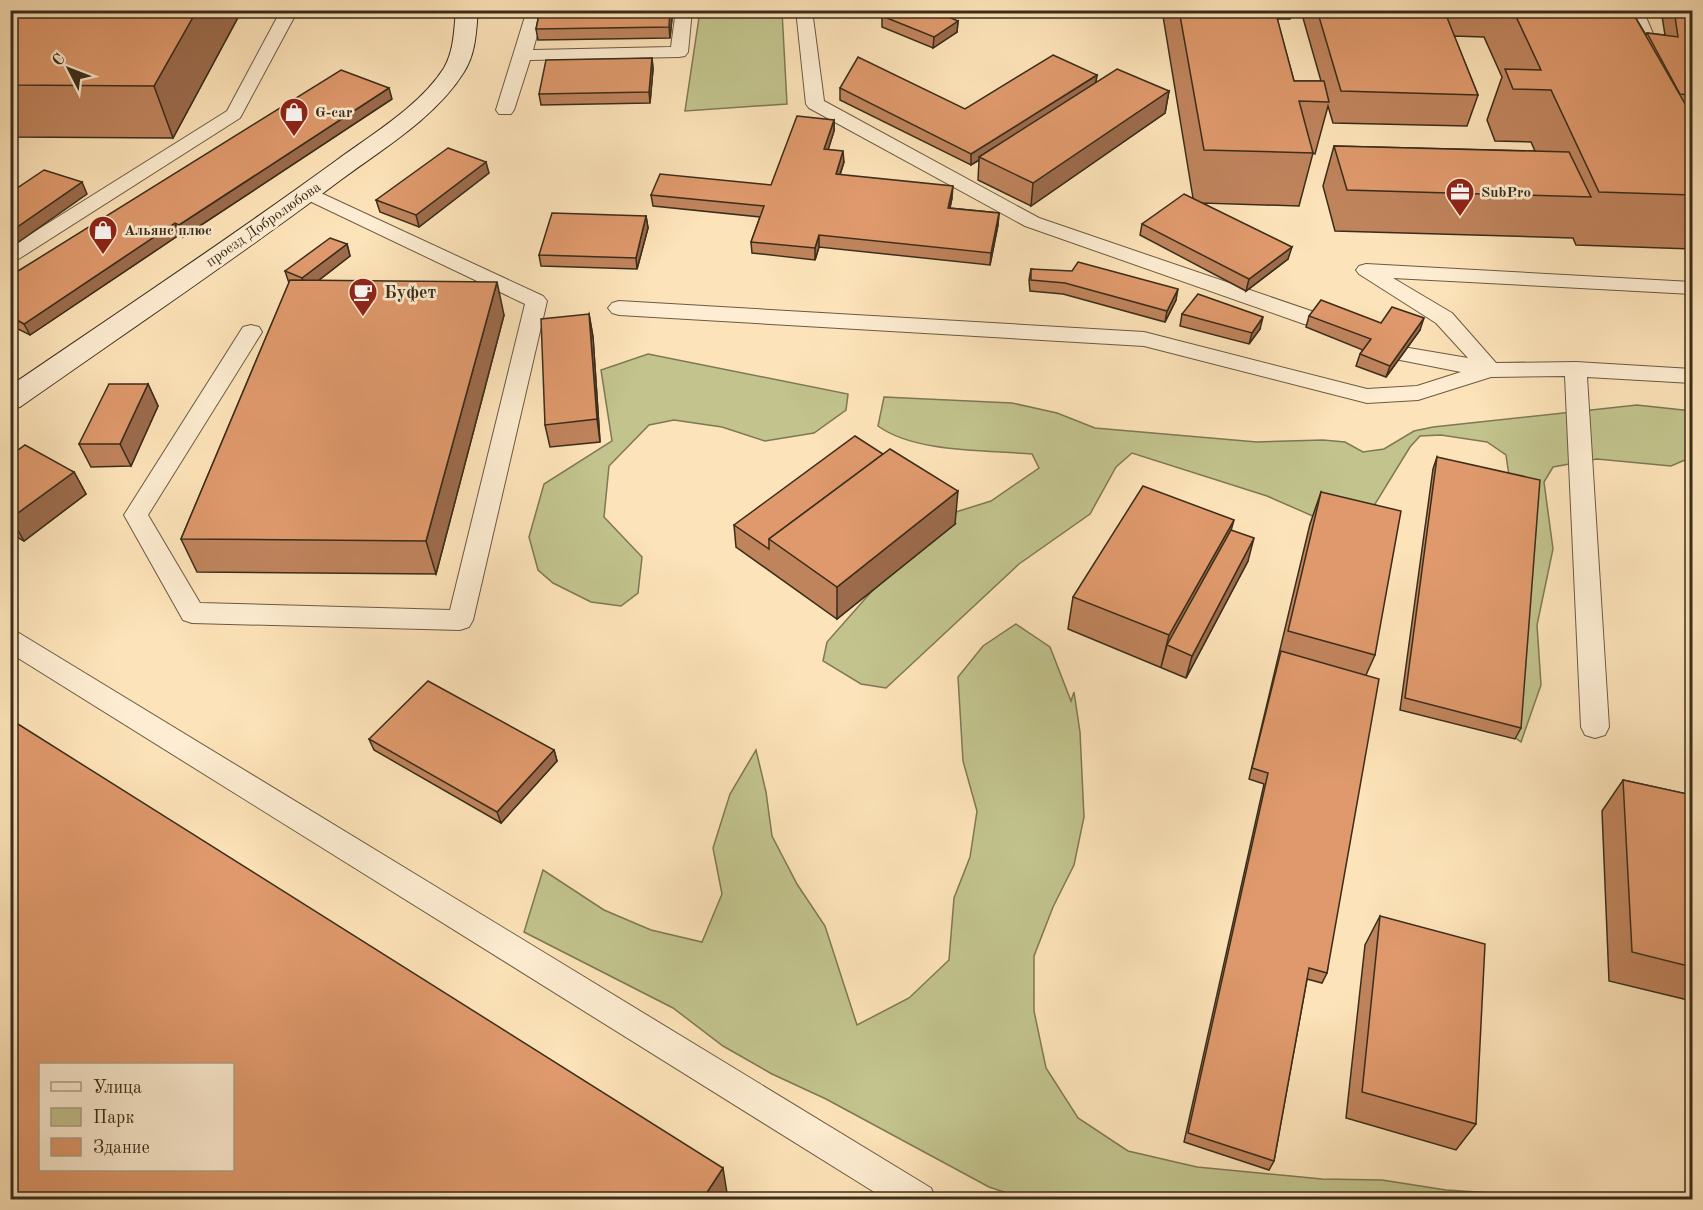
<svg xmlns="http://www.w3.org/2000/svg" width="1703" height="1210" font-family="'Old Standard TT',serif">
  <rect width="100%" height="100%" fill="#fde3b9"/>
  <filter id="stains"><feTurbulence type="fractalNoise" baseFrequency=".00333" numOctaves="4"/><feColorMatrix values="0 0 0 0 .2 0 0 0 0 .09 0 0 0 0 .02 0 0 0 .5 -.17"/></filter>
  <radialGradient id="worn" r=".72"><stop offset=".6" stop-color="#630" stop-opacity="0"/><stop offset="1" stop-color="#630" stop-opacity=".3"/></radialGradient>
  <g fill="#c2c38d" stroke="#7e7854" stroke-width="1.5">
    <path d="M700,11H782L787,104L685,111Z"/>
    <path d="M648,354L848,394L846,410L814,433L765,441L722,427L674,420L649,425L609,466L604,517L642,557L638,593L621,606L591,602L553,583L538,570L529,537L544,484L612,441L601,370Z"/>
    <path d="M884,397L1012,403L1057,413L1095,428L1257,442L1323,440L1345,442L1363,452L1384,449L1414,431L1433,427L1637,405L1692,411V457L1671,466L1597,459L1553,467L1544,482L1553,549L1537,625L1541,685L1521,742L1500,726L1513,504L1506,455L1487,442L1441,435L1420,436L1410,447L1356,535L1267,496L1132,453L1116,467L1090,514L1019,564L886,688L861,684L823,661L827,642L872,591L927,521L991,501L1039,468L1032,454C987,450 915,453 878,426Z"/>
    <path d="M1016,624L1050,647L1071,701L1074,692L1080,732L1084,817L1074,865L1053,907L1034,956V1011L1046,1068L1078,1118L1128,1151L1197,1167L1322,1179L1382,1180L1446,1190L1584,1199H1025L989,1187L826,1099L772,1074L723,1046L673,1008L524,932L543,870L604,910L651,930L702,942L722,894L713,848L730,794L756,750L766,792L772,836L797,884L825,926L857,1025L909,998L949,960L954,898L970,857L977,811L963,761L958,677L983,646Z"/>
  </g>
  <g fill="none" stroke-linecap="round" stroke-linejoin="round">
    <g stroke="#6b5a42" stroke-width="2">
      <g id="lane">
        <path d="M281,10H298L240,118L17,260L10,262V247L227,111Z"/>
        <path d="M527,10H544L533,50L671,47L676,10H692L688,52L685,56L679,57L530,60L514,110L511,114H499L496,110Z"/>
        <path d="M796,10H812L824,101L1039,218L1320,314L1323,319L1320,324L1312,326L1304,324L1025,226L809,108L806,104Z"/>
        <path d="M1626,10H1643L1654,36L1651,40H1639Z"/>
        <path d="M308,187L543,296L547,301L473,620L469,627L460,630L192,623L183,620L124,515L243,327L251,325L259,327L262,332L148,515L200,603L450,610L525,304L301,197L298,193L301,189Z"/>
        <path d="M1366,264L1692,282V294L1393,278L1452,313L1496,363L1576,362L1692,369V383L1587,377L1609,727L1605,735L1595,738L1585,735L1581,727L1565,376L1491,377L1418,400L1367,403L1144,346L619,315L612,313L608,308L612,303L619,301L1144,332L1367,389L1417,386L1461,372L1395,359L1392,354L1395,349L1403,347L1468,358L1436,323L1359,274L1356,270L1359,266Z"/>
        <path d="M10,630L19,633L931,1188L936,1200H887L10,653Z"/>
      </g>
    </g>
    <g stroke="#3a2d1a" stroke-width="2">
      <path id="secondary" d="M456,10H478C476,32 476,53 464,72C436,117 384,148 342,179C237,258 128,331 20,407L10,410V386C120,311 230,238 337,160C371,135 421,105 444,68C454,51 454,30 456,10Z"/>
    </g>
    <use href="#lane" fill="#feedd2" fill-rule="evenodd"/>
    <use href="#secondary" fill="#feedd2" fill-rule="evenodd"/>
  </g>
  <g fill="#c0845d" stroke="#3a2d1a" stroke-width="1.5">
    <path d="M10,10H242L173,138L10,137Z"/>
    <path d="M540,10H671L672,18L670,38L538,40L536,29Z"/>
    <path d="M1162,10H1293L1290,19H1277L1294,81H1321L1303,18L1305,10H1444L1446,16L1447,10H1631L1646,35L1647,33L1665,35L1661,10H1692V249L1576,245L1573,238L1335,231L1323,186L1334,146L1535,151L1531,142L1495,141L1487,120L1502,77L1484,37L1454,36L1478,95L1467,126L1333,123L1328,106L1315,154L1313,153L1299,206L1203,203L1288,259L1246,291L1140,235L1142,224L1193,198Z"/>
    <path d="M882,16L958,21L957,32L933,48L882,27Z"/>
    <path d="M652,58L653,69L650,103L541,105L539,94Z"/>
    <path d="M1097,75L1096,82L1169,91L1165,113L1031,206L978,180L979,160L971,165L840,100V88L965,109Z"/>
    <path d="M392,99L183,237L179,235L30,335L10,325V276Z"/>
    <path d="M834,120V131L828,149L844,162L840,175L952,198L950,208L999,213L998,225L990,265L819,247L815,260L752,253L751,242L760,217L653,206L651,195L771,185Z"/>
    <path d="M489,173L419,227L380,212L376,200Z"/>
    <path d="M646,216L648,228L637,269L541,266L539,255Z"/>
    <path d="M347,244L350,256L318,281L504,315L436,574L197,572L181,539L289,283L285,271Z"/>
    <path d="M1031,269L1176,300L1165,322L1063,294L1030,291L1029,280Z"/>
    <path d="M589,314L593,337L600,442L550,447L545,425Z"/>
    <path d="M1182,314L1260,329L1249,344L1180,326Z"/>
    <path d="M1309,316L1381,323L1420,330L1386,377L1356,366L1360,354L1363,350L1306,327Z"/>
    <path d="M148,384L158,406L131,466L91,467L79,444Z"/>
    <path d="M10,456L74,472L86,494L24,541L10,533Z"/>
    <path d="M1437,457L1521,728L1515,739L1400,710L1433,469Z"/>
    <path d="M1321,492L1375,655L1366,675L1327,973L1322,983L1307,979L1274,1161L1269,1170L1184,1142L1264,784L1249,779L1310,524Z"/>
    <path d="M1692,495V602L1690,499Z"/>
    <path d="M955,524L837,619L736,547L734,525Z"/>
    <path d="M1231,530L1248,561L1186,678L1068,629L1073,597Z"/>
    <path d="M369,739L554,750L557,761L501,823L374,750Z"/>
    <path d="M1623,780L1692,795V1001L1609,981L1602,811Z"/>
    <path d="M1380,916L1476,1124L1456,1150L1346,1118L1365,945Z"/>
    <path d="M1692,1071V1141L1686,1077Z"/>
  </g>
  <g fill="#9c6b4c" stroke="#3a2d1a" stroke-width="1.5">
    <path d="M197,10H242L173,138L154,86Z"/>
    <path d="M670,10L672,18L670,38L669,27Z"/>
    <path d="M958,21L957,32L933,48L934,37Z"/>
    <path d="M652,58L653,69L650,103L649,92Z"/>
    <path d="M1097,75L1095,86L979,157V160L971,165V154Z"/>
    <path d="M389,88L392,99L183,237L179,225Z"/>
    <path d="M1169,91L1165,113L1031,206L1033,183Z"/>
    <path d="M834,120V131L825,160L824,149Z"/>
    <path d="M843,151L844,162L836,186V174Z"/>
    <path d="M486,162L489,173L419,227L416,215Z"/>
    <path d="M82,182L87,194L10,248V232Z"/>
    <path d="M953,186L952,198L947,220L948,208Z"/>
    <path d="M999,213L998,225L990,265L991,253Z"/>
    <path d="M646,216L648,228L637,269L636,258Z"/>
    <path d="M175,223L179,235L30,335L24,324Z"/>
    <path d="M819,235V247L815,260V248Z"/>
    <path d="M347,244L350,256L306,290L302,278Z"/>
    <path d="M1292,247L1288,259L1246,291L1249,279Z"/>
    <path d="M497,282L504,315L436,574L426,541Z"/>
    <path d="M1178,289L1176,300L1165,322L1167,311Z"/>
    <path d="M589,314L593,337L600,442L597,419Z"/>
    <path d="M1263,317L1260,329L1249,344L1252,333Z"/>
    <path d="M1424,318L1420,330L1386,377L1390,366Z"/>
    <path d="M148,384L158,406L131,466L120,444Z"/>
    <path d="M74,472L86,494L24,541L11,518Z"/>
    <path d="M958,491L955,524L837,619V587Z"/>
    <path d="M1234,520L1225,552L1167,645L1161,667L1169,635Z"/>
    <path d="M1254,538L1248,561L1186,678L1192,656Z"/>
    <path d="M554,750L557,761L501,823L497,812Z"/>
    <path d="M723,1168L727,1193L723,1200H702Z"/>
  </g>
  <g fill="#df996c" stroke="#3a2d1a" stroke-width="1.5" fill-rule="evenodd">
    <path d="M10,10H197L154,86L10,85Z"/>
    <path d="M540,10H670L669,27L536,29Z"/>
    <path d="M891,10H932L958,21L934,37L882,16Z"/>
    <path d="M1179,10H1275L1294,81H1324L1329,102L1299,101L1313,153L1204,150Z"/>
    <path d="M1317,10H1444L1478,95L1341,91Z"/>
    <path d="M1513,10H1631L1692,116V195L1599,192L1551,90L1513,89L1505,69L1541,70Z"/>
    <path d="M1674,10H1692V95L1680,94L1647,33L1678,37Z"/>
    <path d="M1053,55L1097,75L971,154L840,88L858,57L965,109Z"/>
    <path d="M652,58L649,92L539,94L546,60Z"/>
    <path d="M1117,69L1169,91L1033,183L979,157Z"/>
    <path d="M341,70L389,88L179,225L175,223L24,324L10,316V276Z"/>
    <path d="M797,116L834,120L824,149L843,151L836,174L953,186L948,208L999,213L991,253L819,235L815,248L751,242L764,206L651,195L660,174L771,185Z"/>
    <path d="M1334,146L1569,152L1591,197L1347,190Z"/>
    <path d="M448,148L486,162L416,215L376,200Z"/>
    <path d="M44,170L82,182L10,232V193Z"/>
    <path d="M1184,194L1292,247L1249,279L1142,224Z"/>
    <path d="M552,213L646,216L636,258L539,255Z"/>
    <path d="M330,238L347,244L302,278L285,271Z"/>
    <path d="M1078,262L1178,289L1167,311L1065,283L1031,280V269L1072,271Z"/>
    <path d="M290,280L497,282L426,541L181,539Z"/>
    <path d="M1198,294L1263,317L1252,333L1182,314Z"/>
    <path d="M1321,300L1381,323L1392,307L1424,318L1390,366L1360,354L1371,339L1309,316Z"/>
    <path d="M589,314L597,419L545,425L541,319Z"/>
    <path d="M109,384H148L120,444H79Z"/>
    <path d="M855,436L883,454L769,539V549L734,525Z"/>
    <path d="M25,445L74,472L11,518L10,456Z"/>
    <path d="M890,449L958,491L837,587L769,539Z"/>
    <path d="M1437,457L1540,480L1521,728L1405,698Z"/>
    <path d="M1143,486L1234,520L1169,635L1073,597Z"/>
    <path d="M1321,492L1401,511L1375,655L1288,631Z"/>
    <path d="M1231,530L1254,538L1192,656L1167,645Z"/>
    <path d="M1281,651L1379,679L1327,973L1309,968L1274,1161L1188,1133L1268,773L1252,768Z"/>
    <path d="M428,681L554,750L497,812L369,739Z"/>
    <path d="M10,719L723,1168L702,1200H10ZM40,1065H232V1170H40Z"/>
    <path d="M1623,780L1692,795V967L1632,952Z"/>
    <path d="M1380,916L1485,944L1476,1124L1362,1092Z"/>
  </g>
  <defs>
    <g id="shop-pin" transform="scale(1.5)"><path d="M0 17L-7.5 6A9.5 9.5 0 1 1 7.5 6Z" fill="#8f2418" stroke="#feedd2"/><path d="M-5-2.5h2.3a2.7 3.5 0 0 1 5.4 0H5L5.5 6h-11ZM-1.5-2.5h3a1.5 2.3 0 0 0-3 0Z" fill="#fff"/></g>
    <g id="office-pin" transform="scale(1.5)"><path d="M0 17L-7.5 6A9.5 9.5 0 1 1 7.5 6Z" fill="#8f2418" stroke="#feedd2"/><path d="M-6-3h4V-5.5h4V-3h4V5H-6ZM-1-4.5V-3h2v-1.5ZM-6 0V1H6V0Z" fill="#fff"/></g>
    <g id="cafe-pin" transform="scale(1.5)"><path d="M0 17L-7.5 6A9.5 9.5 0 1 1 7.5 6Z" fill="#8f2418" stroke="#feedd2"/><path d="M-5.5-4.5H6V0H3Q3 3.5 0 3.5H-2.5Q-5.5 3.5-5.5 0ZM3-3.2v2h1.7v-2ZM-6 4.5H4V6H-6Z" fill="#fff"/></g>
  </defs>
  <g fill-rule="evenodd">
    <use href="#shop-pin" x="294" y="112"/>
    <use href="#office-pin" x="1460" y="192"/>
    <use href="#shop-pin" x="103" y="230"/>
    <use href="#cafe-pin" x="363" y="292"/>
  </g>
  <g text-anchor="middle" stroke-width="5" stroke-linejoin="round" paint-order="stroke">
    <g font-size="15" font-weight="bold" fill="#3a2d1a" stroke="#feedd2" text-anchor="start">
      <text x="315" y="117">G-car</text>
      <text x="1481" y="197">SubPro</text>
      <text x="124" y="235">Альянс плюс</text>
    </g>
    <g font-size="15" fill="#3a2d1a" stroke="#feedd2">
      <text transform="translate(263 224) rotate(-35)" y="5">проезд Добролюбова</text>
    </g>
    <g font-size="18" font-weight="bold" fill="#3a2d1a" stroke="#feedd2" text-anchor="start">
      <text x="384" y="298">Буфет</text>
    </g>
  </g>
  <rect width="1703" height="1210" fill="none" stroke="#fde3b9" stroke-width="36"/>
  <rect x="12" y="12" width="1679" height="1186" fill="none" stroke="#3a2d1a" stroke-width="3"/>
  <rect x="18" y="18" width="1667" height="1174" fill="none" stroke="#3a2d1a" stroke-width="1.5"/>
  <rect x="39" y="1063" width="195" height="108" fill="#feedd2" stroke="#b0a088" stroke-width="1.5"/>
  <rect x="51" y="1082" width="30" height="9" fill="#feedd2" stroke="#b0a088" stroke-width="1.5"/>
  <text x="93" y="1093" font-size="18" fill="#3a2d1a">Улица</text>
  <rect x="51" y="1108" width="30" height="18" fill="#c2c38d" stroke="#b0a088" stroke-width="1.5"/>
  <text x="93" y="1123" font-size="18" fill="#3a2d1a">Парк</text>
  <rect x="51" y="1138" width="30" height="18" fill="#df996c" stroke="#b0a088" stroke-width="1.5"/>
  <text x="93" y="1153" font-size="18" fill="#3a2d1a">Здание</text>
  <g transform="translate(69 69) rotate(312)" stroke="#feedd2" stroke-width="4.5" paint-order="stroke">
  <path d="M0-4.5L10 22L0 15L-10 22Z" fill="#3a2d1a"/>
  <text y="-9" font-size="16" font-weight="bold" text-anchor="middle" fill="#3a2d1a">С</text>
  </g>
  <rect width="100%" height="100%" filter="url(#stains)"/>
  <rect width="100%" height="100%" fill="url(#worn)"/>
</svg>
